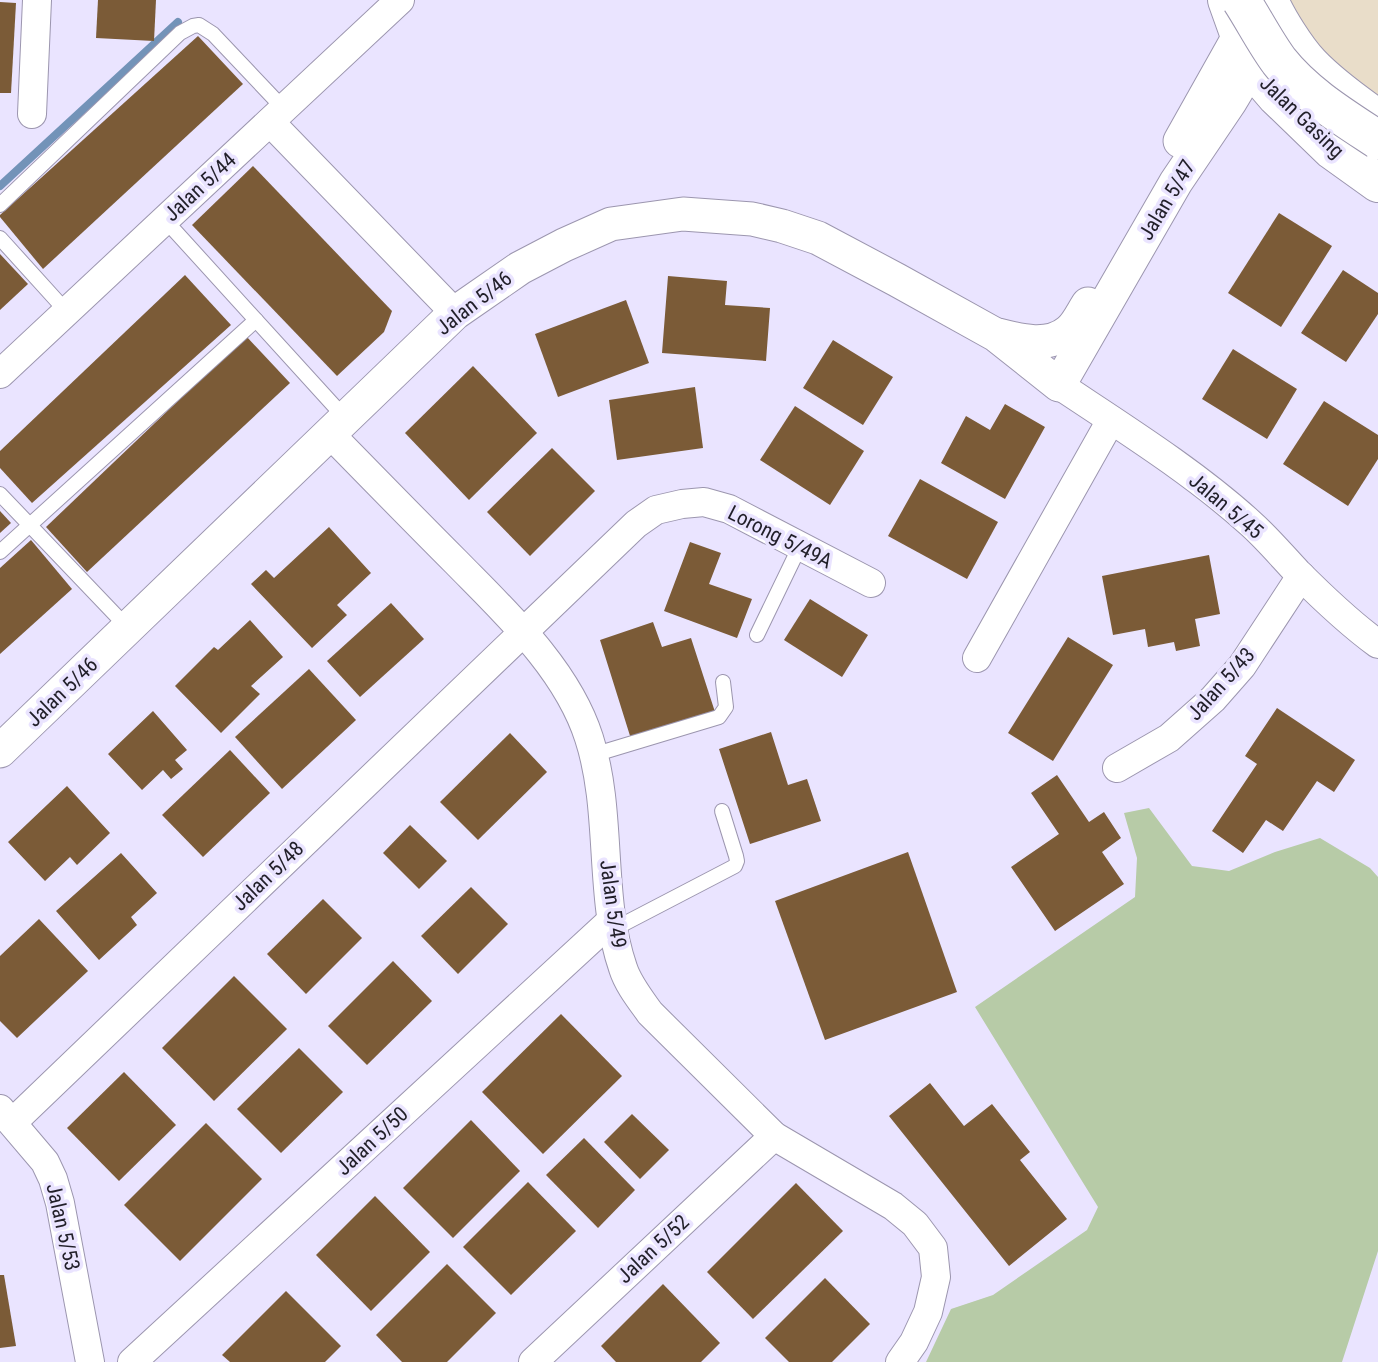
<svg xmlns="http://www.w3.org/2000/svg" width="1378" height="1362" font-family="'Roboto Condensed',sans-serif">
  <rect width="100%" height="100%" fill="#eae4ff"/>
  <path fill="#e9ddc9" d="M1287,0H1378V102L1315,48Z"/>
  <path fill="#b7cba7" d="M1149,808L1192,866L1229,871L1275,852L1320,838L1370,868L1378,877V1251L1342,1362H926L951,1309L993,1295L1087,1230L1098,1207L975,1007L1135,897L1137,858L1124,813Z"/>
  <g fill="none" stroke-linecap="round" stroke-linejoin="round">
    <path stroke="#7393b8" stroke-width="8" d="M0,186L178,22"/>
  </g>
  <g fill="#7b5b37">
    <path d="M98,0H156L154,41L96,38Z"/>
    <path d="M0,2L16,3L11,93H0Z"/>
    <path d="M198,36L243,84L43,269L0,217V215Z"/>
    <path d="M253,166L392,311L384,332L337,376L192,225Z"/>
    <path d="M1279,213L1332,246L1281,327L1228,293Z"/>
    <path d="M0,254L28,284L0,310Z"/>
    <path d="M1343,270L1378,293V314L1346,362L1301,333Z"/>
    <path d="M185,275L231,325L32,503L0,468V451Z"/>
    <path d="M668,276L727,281L725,305L770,308L766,361L662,353Z"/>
    <path d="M626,300L649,363L558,397L535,334Z"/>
    <path d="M246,336L290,383L87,572L46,527Z"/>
    <path d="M833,340L893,377L863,425L803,388Z"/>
    <path d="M1233,349L1297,389L1267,439L1202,399Z"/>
    <path d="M473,366L537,433L469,500L405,433Z"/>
    <path d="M695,387L703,448L617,460L609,400Z"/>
    <path d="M1324,401L1378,435V459L1348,506L1283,464Z"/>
    <path d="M1005,404L1045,427L1005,499L941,463L966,416L990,430Z"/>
    <path d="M795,406L864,451L830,505L760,460Z"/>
    <path d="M552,448L595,491L530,556L487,512Z"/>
    <path d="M920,479L998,522L967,579L888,536Z"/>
    <path d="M0,511L11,523L0,533Z"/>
    <path d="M329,527L371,573L337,605L347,615L312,648L251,584L266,570L274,578Z"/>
    <path d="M31,540L72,589L0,654V568Z"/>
    <path d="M690,542L721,553L709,584L752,599L737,638L664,611Z"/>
    <path d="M1209,555L1220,614L1195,619L1200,646L1176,651L1174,642L1148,647L1145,629L1113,635L1102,576Z"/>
    <path d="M810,599L868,635L842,677L784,640Z"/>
    <path d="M391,603L424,639L360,697L327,661Z"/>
    <path d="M250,620L283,657L251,686L260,694L221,733L175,686L214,647L218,650Z"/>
    <path d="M653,622L662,647L691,638L715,712L631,739L600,640Z"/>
    <path d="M1068,637L1113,665L1053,761L1008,733Z"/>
    <path d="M309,669L356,720L282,789L235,737Z"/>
    <path d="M1277,708L1355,760L1334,792L1317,781L1283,831L1266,820L1243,853L1212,831L1257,764L1245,756Z"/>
    <path d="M153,711L187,750L175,760L183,769L171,779L163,770L142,790L108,754Z"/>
    <path d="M771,732L788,785L807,779L821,821L750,844L719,749Z"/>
    <path d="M510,733L547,772L478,840L440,802Z"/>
    <path d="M230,750L270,793L203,857L162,815Z"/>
    <path d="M1057,775L1089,822L1104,812L1121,838L1102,852L1124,884L1055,931L1011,867L1059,834L1031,793Z"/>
    <path d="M67,786L110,833L77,865L70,857L45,881L8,842Z"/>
    <path d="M410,825L447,861L419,889L383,853Z"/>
    <path d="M908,852L957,992L825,1040L775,901Z"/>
    <path d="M121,853L157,893L131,917L137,925L99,960L56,911Z"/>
    <path d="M471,887L508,924L458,974L421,936Z"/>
    <path d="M323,899L362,938L306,994L267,954Z"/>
    <path d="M39,919L88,971L17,1038L0,1021V956Z"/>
    <path d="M393,961L432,1001L367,1065L328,1026Z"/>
    <path d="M234,976L287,1029L214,1101L162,1048Z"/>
    <path d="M561,1014L622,1076L543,1154L482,1092Z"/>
    <path d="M299,1048L343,1092L281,1153L237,1109Z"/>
    <path d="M124,1072L176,1125L119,1181L67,1128Z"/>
    <path d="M930,1083L964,1126L992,1104L1030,1152L1020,1160L1067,1219L1009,1266L889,1116Z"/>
    <path d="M632,1114L669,1150L640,1179L604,1142Z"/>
    <path d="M471,1120L520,1171L453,1238L403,1188Z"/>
    <path d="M206,1123L262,1179L180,1261L124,1205Z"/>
    <path d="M584,1138L635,1190L598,1228L546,1175Z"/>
    <path d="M528,1182L576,1231L511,1295L463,1247Z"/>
    <path d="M796,1183L843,1231L753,1319L707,1272Z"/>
    <path d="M375,1196L430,1252L371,1311L316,1255Z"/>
    <path d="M447,1264L496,1313L447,1362H402L376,1335Z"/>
    <path d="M0,1275H4L16,1346L0,1348Z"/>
    <path d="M825,1278L870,1324L832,1362H789L765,1338Z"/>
    <path d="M663,1284L720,1343L701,1362H616L601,1346Z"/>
    <path d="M286,1291L341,1346L325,1362H230L222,1355Z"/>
  </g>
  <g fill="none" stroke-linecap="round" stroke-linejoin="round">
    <g stroke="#9c96af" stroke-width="16">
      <g id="service">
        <path d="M0,205L180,33L193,26L199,25L213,34L284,109"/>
        <path d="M165,220L346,419"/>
        <path d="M0,238L67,312"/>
        <path d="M0,494L128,628"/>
        <path d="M0,552L256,320"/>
        <path d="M757,635L800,546"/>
        <path d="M593,755L719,717L726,707L723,682"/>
        <path d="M614,929L735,866L737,861L736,856L722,811"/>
      </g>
    </g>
    <g stroke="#9c96af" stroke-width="30">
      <g id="minor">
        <path d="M32,114L37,0"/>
        <path d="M270,122L455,313"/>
        <path d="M0,374L400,0"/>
        <path d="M1059,385C1122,427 1194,472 1250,523C1267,538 1282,556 1298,573C1323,598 1349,623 1378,644"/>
        <path d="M330,434C372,477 414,520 456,562C506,613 567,669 589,738C613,812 598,896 623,968C628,984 640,999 650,1013L774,1136L893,1206L915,1224L933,1248L936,1277L928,1312L914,1342L900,1362"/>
        <path d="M977,658L1111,420"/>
        <path d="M1117,768L1169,738L1213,699L1242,666L1301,576"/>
        <path d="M0,1109L45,1162L53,1179L60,1203L90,1362"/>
        <path d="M13,1122L636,524L656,510L682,504L704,502L729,509L871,583"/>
        <path d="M132,1362L612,920"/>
        <path d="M533,1362L774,1136"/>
      </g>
    </g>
    <g stroke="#9c96af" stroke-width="35">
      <g id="tertiary">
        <path d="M1180,141L1239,36"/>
        <path d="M998,335C1021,341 1049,348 1069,331C1077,325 1082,313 1088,304"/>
        <path d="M0,751L455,313L520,268L564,245L611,224L683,214L752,219L782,226L818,238L897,280L996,335L1059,385L1176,182L1230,102L1251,67L1262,45"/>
      </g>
    </g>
    <g stroke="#9c96af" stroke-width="40">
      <g id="primary">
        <path d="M1227,0L1251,67L1276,96L1332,150L1378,183"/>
        <path d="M1269,0C1277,19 1296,49 1310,64C1330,85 1355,103 1378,119"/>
      </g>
    </g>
    <use href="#service" stroke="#fff" stroke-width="14"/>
    <use href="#minor" stroke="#fff" stroke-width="28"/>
    <use href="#tertiary" stroke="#fff" stroke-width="33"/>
    <use href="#primary" stroke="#fff" stroke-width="38"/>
    <g stroke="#9c96af" stroke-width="40" stroke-linecap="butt">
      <path id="primary-bridge" d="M1241,0C1254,20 1265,42 1279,61C1305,94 1343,117 1378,140"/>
    </g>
    <use href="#primary-bridge" stroke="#fff" stroke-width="38"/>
  </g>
  <g text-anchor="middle" stroke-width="7" stroke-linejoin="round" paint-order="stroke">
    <g font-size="21" fill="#211f29" stroke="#eae4ff">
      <text transform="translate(1302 117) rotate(44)" y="7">Jalan Gasing</text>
      <text transform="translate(200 187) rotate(-43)" y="7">Jalan 5/44</text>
      <text transform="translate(1167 200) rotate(-59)" y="7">Jalan 5/47</text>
      <text transform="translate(474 303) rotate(-38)" y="7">Jalan 5/46</text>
      <text transform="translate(1226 506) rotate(40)" y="7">Jalan 5/45</text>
      <text transform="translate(780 537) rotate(27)" y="7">Lorong 5/49A</text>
      <text transform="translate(1221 684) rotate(-48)" y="7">Jalan 5/43</text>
      <text transform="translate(62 692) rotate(-44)" y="7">Jalan 5/46</text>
      <text transform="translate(268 876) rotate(-44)" y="7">Jalan 5/48</text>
      <text transform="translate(613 904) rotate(82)" y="7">Jalan 5/49</text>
      <text transform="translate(372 1141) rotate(-43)" y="7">Jalan 5/50</text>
      <text transform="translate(63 1227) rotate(77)" y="7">Jalan 5/53</text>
      <text transform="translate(653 1249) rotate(-43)" y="7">Jalan 5/52</text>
    </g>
  </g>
</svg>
